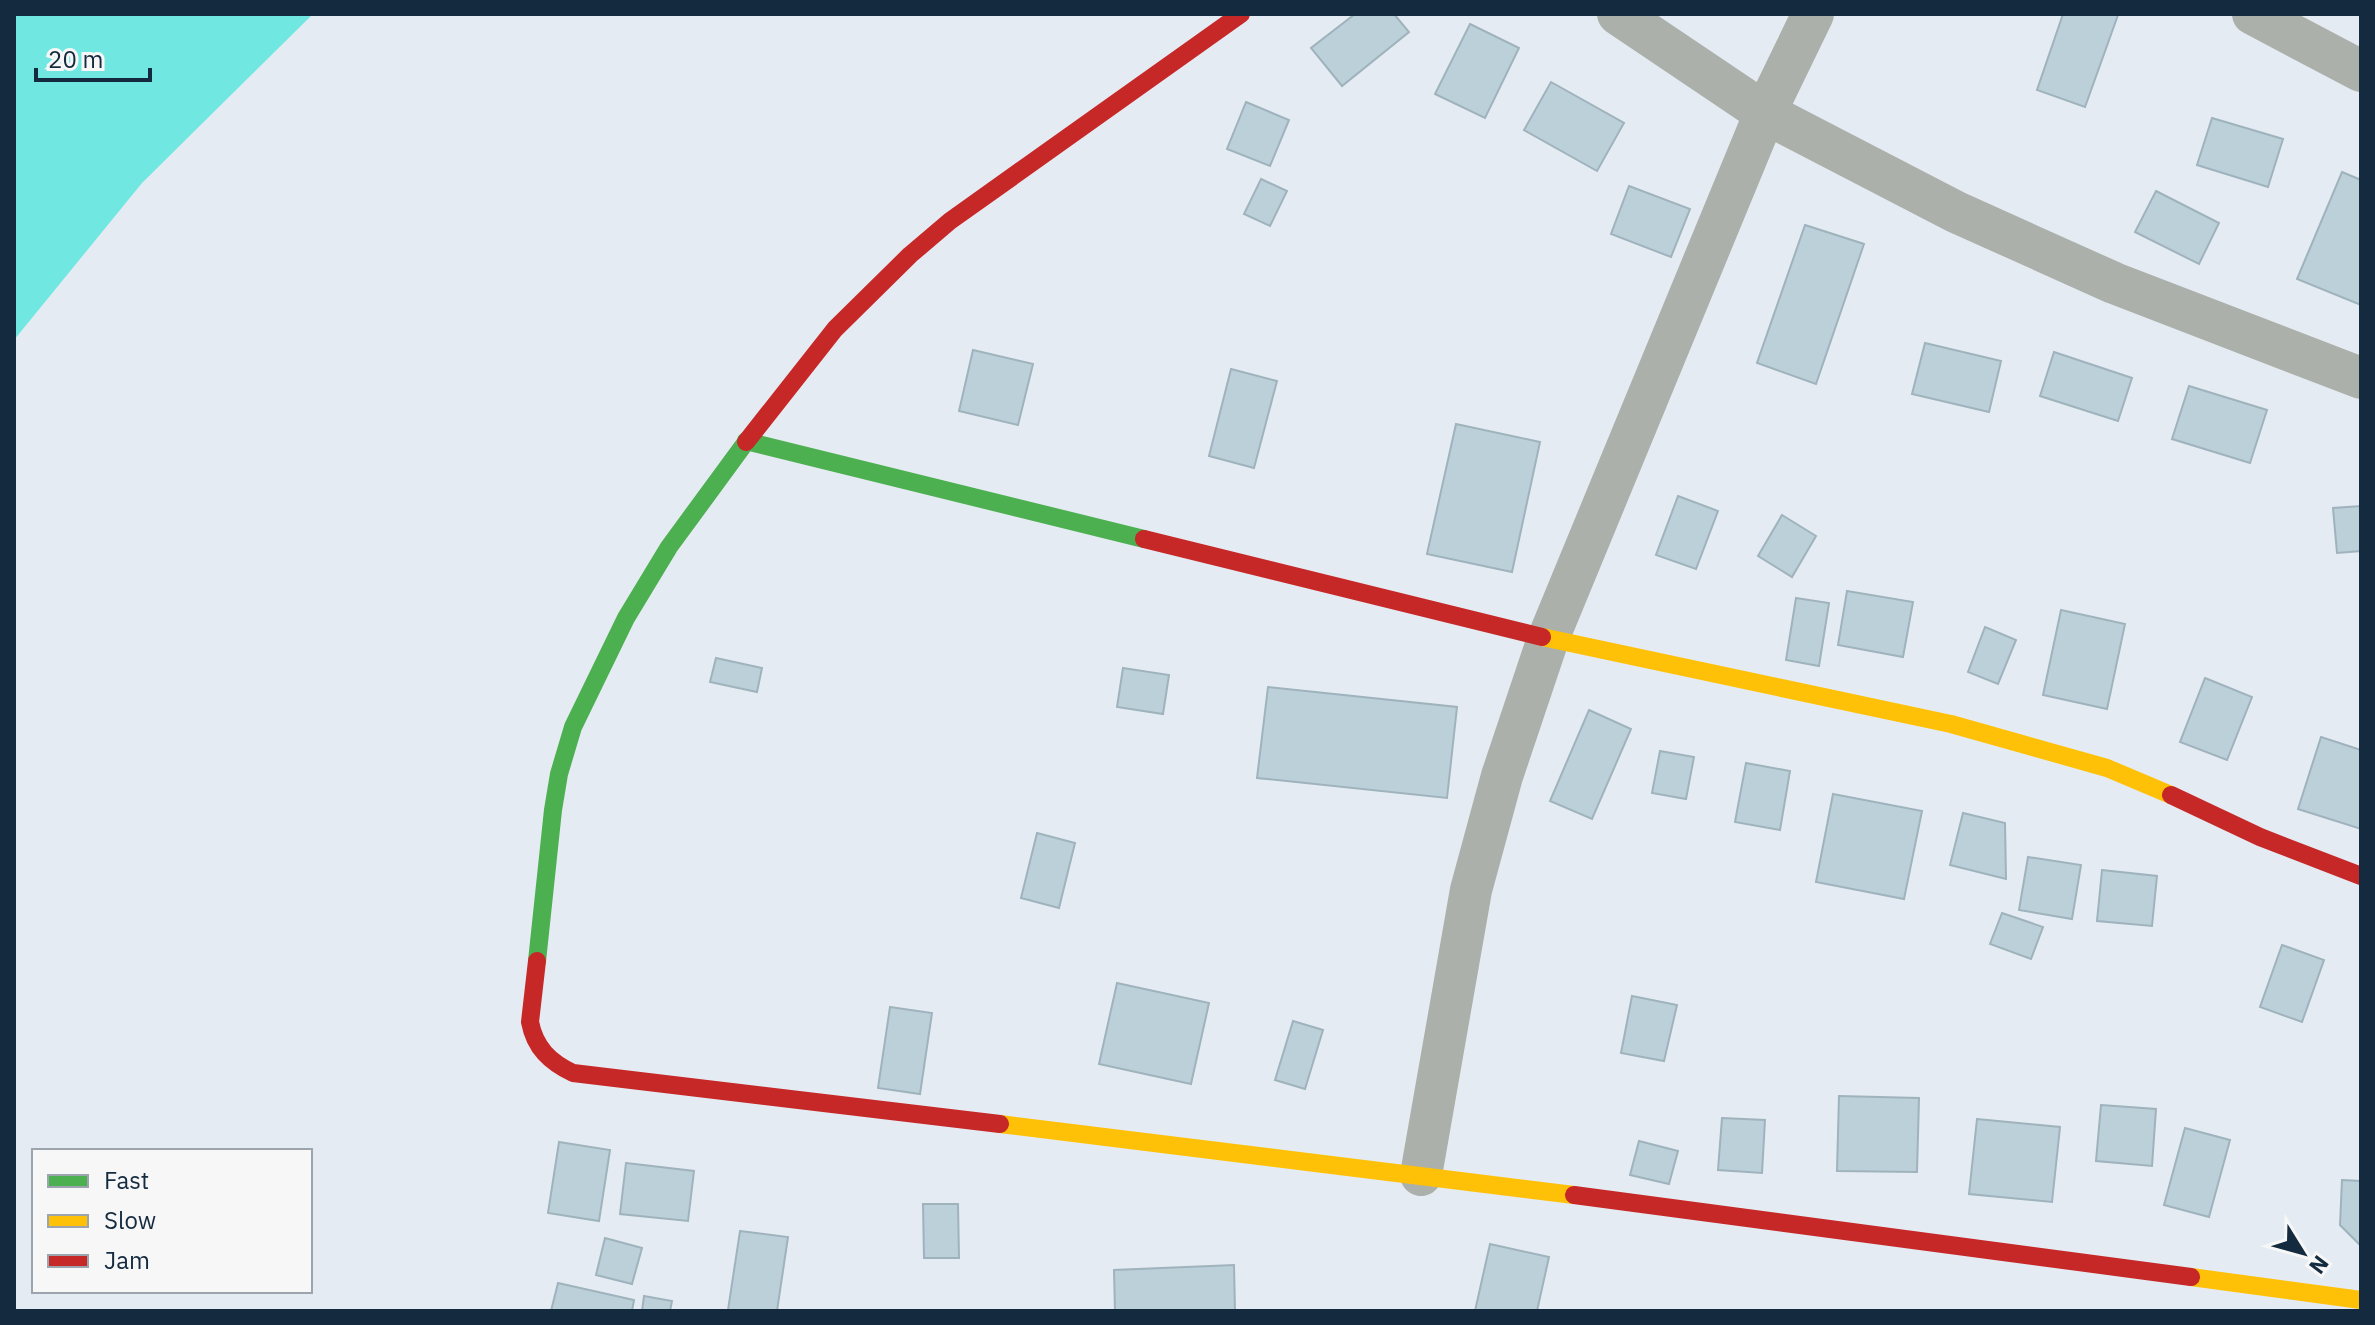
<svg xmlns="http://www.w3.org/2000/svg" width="2375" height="1325" font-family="'IBM Plex Sans',sans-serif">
  <rect width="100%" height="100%" fill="#e5ebf2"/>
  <path fill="#71e7e1" d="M14,14H313L142,183L14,340Z"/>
  <g fill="#bcd0da" stroke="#9fb3bd" stroke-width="2">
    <path d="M1355,14H1394L1409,32L1342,86L1311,48Z"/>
    <path d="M2063,14L2118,15L2085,107L2037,90Z"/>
    <path d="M1470,24L1519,48L1485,118L1435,94Z"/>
    <path d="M1551,82L1624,123L1597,171L1524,130Z"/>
    <path d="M1246,102L1289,120L1270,166L1227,149Z"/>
    <path d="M2212,118L2283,139L2268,187L2197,165Z"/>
    <path d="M2342,172L2361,180V305L2297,279Z"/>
    <path d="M1261,179L1287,191L1270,226L1244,214Z"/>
    <path d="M1629,186L1690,209L1671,257L1611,234Z"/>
    <path d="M2156,191L2219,223L2199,264L2135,232Z"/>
    <path d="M1805,225L1864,244L1816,384L1757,363Z"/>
    <path d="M1925,343L2001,361L1989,412L1912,394Z"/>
    <path d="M973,350L1033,364L1018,425L959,411Z"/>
    <path d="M2054,352L2132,378L2118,421L2040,396Z"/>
    <path d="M1231,369L1277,381L1254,468L1209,456Z"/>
    <path d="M2189,386L2267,410L2250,463L2172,439Z"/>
    <path d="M1456,424L1540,442L1512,572L1427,554Z"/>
    <path d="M1678,496L1718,511L1696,569L1656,555Z"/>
    <path d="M2361,506V551L2337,553L2333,508Z"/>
    <path d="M1782,515L1816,536L1792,577L1758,556Z"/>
    <path d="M1847,591L1913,602L1903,657L1838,645Z"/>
    <path d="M1796,598L1829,603L1819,666L1786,660Z"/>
    <path d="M2061,610L2125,624L2107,709L2043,695Z"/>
    <path d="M1985,627L2016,640L1998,684L1968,672Z"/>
    <path d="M716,658L762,668L757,692L710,682Z"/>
    <path d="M1123,668L1169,675L1163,714L1117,707Z"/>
    <path d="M2205,678L2252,697L2227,760L2180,742Z"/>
    <path d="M1268,687L1457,707L1447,798L1257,778Z"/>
    <path d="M1589,710L1631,729L1592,819L1550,801Z"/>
    <path d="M2321,737L2361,750V829L2298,809Z"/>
    <path d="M1660,751L1694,757L1686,799L1652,793Z"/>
    <path d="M1746,763L1790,771L1780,830L1735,822Z"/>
    <path d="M1833,794L1922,811L1904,899L1816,882Z"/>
    <path d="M1963,813L2005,823L2006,879L1950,865Z"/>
    <path d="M1037,833L1075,843L1059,908L1021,898Z"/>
    <path d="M2028,857L2081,865L2072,919L2019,910Z"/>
    <path d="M2102,870L2157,876L2152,926L2097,921Z"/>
    <path d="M2002,913L2043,927L2031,959L1990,944Z"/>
    <path d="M2282,945L2324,960L2302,1022L2260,1007Z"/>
    <path d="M1117,983L1209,1003L1191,1084L1099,1064Z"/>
    <path d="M1632,996L1677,1005L1664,1061L1621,1053Z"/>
    <path d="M890,1007L932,1013L920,1094L878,1088Z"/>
    <path d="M1293,1021L1323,1030L1305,1089L1275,1080Z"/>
    <path d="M1839,1096L1919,1098L1917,1172L1837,1171Z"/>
    <path d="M2101,1105L2156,1109L2152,1166L2096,1161Z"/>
    <path d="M1722,1118L1765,1120L1762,1173L1718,1170Z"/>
    <path d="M1977,1119L2060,1127L2052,1202L1969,1194Z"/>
    <path d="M2185,1128L2230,1140L2209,1217L2164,1205Z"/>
    <path d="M1639,1141L1678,1151L1669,1184L1630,1175Z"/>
    <path d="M559,1142L610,1150L599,1221L548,1213Z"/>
    <path d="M626,1163L694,1171L688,1221L620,1214Z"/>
    <path d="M2342,1180L2361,1181V1246L2340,1225Z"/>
    <path d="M923,1204H958L959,1258H924Z"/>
    <path d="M740,1231L788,1237L777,1311L728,1310Z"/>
    <path d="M605,1238L642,1248L632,1284L596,1275Z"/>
    <path d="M1490,1244L1549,1257L1537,1311H1475Z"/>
    <path d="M1234,1265L1235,1311H1115L1114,1270Z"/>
    <path d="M558,1283L634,1300L632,1311H551Z"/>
    <path d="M644,1296L672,1301L670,1311H642Z"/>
  </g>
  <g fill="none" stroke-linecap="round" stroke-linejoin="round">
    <g stroke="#abb0ab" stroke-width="42">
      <path d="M1618,14L1765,113L1956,212L2114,283L2361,378"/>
      <path d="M2253,14L2361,71"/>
      <path d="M1421,1175L1471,890L1502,776L1548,639L1765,113L1813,14"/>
    </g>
    <g stroke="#4caf50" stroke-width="18">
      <path d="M746,441L1144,539"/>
      <path d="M537,961L553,810L559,774L573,727L626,618L669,547L746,442"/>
    </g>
    <g stroke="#ffc107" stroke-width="18">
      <path d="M1542,637L1951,724L2107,768L2171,795"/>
      <path d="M1000,1124L1574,1195"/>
      <path d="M2191,1277L2361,1300"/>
    </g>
    <g stroke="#c62828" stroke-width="18">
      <path d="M746,442L835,329L910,255L950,221L1241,14"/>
      <path d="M1144,539L1542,637"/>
      <path d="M2171,795L2260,837L2361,876"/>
      <path d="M537,961L530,1022C535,1048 550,1062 573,1073L1000,1124"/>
      <path d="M1574,1195L2191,1277"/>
    </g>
  </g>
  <rect width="2375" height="1325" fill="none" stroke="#132a3f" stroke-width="32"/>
  <rect x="32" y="1149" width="280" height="144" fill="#f7f7f7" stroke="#9ca5ad" stroke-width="2"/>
  <rect x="48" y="1175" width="40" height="12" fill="#4caf50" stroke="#9ca5ad" stroke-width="2"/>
  <text x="104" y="1189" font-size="24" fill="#132a3f">Fast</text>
  <rect x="48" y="1215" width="40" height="12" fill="#ffc107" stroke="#9ca5ad" stroke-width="2"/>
  <text x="104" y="1229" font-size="24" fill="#132a3f">Slow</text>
  <rect x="48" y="1255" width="40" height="12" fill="#c62828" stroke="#9ca5ad" stroke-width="2"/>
  <text x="104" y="1269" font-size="24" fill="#132a3f">Jam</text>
  <g transform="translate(2303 1253) rotate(127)" stroke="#f7f7f7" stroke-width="6" paint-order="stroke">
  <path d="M0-6L14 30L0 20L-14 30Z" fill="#132a3f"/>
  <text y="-12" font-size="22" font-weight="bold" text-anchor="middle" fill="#132a3f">N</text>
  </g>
  <path d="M36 68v12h114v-12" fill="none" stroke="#132a3f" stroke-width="4"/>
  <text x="48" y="68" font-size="24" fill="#132a3f" stroke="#f7f7f7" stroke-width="6" paint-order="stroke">20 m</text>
</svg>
